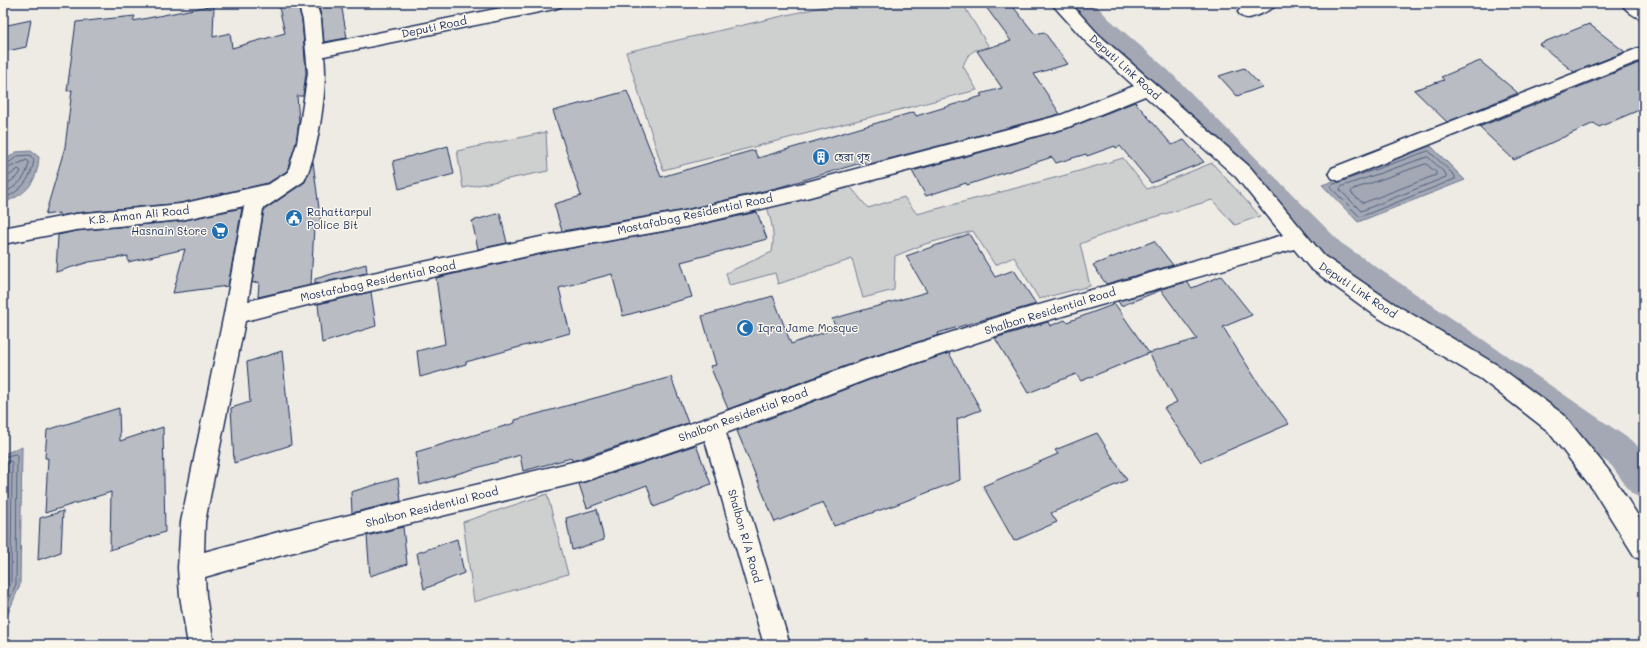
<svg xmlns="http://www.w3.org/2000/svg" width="1647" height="648" font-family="Mali,'Noto Sans Bengali',sans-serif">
  <rect width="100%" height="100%" fill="#eeebe4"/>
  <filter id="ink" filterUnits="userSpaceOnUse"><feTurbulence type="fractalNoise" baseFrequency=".025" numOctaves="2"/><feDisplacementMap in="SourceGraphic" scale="8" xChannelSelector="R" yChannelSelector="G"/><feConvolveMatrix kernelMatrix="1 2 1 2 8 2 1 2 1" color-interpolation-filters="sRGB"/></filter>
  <g filter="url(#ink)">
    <g fill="#cecfcf" stroke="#747f96">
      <path d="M839,3H962L989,47C973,50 969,51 963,66L977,90L663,170L626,52Z"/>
      <path d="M546,132L548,171L463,188L457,151Z"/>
      <path d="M1123,158L1147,189L1212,163L1260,216L1235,225L1212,200L1125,226L1080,244L1090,286L1039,299L1014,257L995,265L973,231L925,244L895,256L894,290L863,298L852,259L778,284L775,273L742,282L729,285L726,273L772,252C775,236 772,223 767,207L849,185L868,208L904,197L917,214L1062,176Z"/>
      <path d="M547,494L568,574L474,602L463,522Z"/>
    </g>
    <g fill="#a3a8b4" stroke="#6d7892">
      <path d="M1431,146L1465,180L1358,222L1322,185Z"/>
      <path d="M31,151L39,157C37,183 27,194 3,203V162L16,152Z"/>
      <path d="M22,447L20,585L3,625V454Z"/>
    </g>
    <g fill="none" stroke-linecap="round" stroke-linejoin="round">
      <g stroke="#515f80" stroke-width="1">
        <path d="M1429,151L1455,176V179L1360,217L1331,188L1332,185Z"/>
        <path d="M1428,157L1446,174V177L1361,211L1340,190L1341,187Z"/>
        <path d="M1426,164L1436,172V175L1363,203L1351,193L1352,190Z"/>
        <path d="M3,165L7,164L18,156L30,155L34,160C31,180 21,191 3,199"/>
        <path d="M3,170L27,160L29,162C27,178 17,187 3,193"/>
        <path d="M3,176L10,175L18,169L21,171L19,175L3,187"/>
        <path d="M3,457L15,454L17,455L16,584L3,615"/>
        <path d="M3,462L11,461L12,463L11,583L3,602"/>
        <path d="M3,468L6,470L5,582L3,587"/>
      </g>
      <path fill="#a3a8b4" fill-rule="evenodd" d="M1068,3H1094L1108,18L1168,70L1341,243L1635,443L1644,456V499L1632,494L1611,465L1321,259L1150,82L1092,30Z"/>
    </g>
    <g fill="#b9bcc3" stroke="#1b2f5e">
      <path d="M278,3H297L302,20L306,73L303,96H297L299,121L296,143L287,171L268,183L181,203L76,213L59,216V213L45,215L65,147L72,90L67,91L76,22L135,16L133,21L214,5L213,37L230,33L232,48L285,33Z"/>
      <path d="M318,3H341L347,38L324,42L322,20Z"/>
      <path d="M983,3H1010L1035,34L1044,32L1068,64L1034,74L1060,114L866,165L864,162L780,187L685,210L562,231L554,204L581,196L553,111L627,91L661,177L754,150L758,158L914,112L916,116L982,96L980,94L1002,88L977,51L1011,41Z"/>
      <path d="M31,20L26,47L3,52V26Z"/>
      <path d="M1589,24L1625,52L1574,72L1539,44Z"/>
      <path d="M1480,61L1518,93L1447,122L1414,90L1444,80L1441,77Z"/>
      <path d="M1639,63L1644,67V108L1599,127L1594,123L1514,160L1479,127Z"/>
      <path d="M1244,68L1262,87L1237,96L1219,76Z"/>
      <path d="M1135,102L1172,145L1184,140L1204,162L1151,183L1120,146L1116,148L1115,146L1087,156L1086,154L1056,163L1052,157L967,185L966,183L926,196L912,171L1066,129Z"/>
      <path d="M448,146L454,174L399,189L393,161Z"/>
      <path d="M313,162L321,224L314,226L311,285L258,297L259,282L252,283L264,210L305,182Z"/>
      <path d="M242,208L228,286L173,293L185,249L128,262V256L89,262L56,272L58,235L76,231L181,221Z"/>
      <path d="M757,212L767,239L681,262L692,297L623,316L612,274L559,288L570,333L466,362V364L420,377L417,351L445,344L436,278L550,252L685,228Z"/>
      <path d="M500,213L507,243L478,249L472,221Z"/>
      <path d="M969,234L995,277L1014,270L1036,304L938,333L939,335L865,359L728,409L710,366L716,365L702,316L773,296L791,344L836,328L832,319L927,292L906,256Z"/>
      <path d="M1154,241L1173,265L1106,284L1093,265Z"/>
      <path d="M366,264L367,273L315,284V279Z"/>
      <path d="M1221,276L1252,315L1223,327L1259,384L1289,424L1201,462L1164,408L1177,402L1149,353L1197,339L1161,290L1121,306L1118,301L1187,282L1192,288Z"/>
      <path d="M371,292L376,326L322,343L318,304Z"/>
      <path d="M1115,304L1149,353L1081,381L1076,374L1028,393L995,338L1048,322L1050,326L1065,320L1067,322Z"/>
      <path d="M282,351L291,445L234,463L231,408L250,402L247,362Z"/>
      <path d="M949,353L981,410L957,419L960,480L895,505L834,526L823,502L775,522L737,431L869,380Z"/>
      <path d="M671,377L688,423L572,461L571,458L523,471L520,455L420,485L416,452L515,423V420Z"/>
      <path d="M119,408L120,441L163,427L165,532L110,550L111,492L45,513L48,458H45L47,430Z"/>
      <path d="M1097,433L1127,480L1051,513L1057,522L1014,541L983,486L1058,454L1055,450Z"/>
      <path d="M696,445L711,484L654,507L647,485L587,508L579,484Z"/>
      <path d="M398,478L401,501L352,513L351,492Z"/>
      <path d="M597,509L604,540L572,550L566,518Z"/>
      <path d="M63,511L61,552L38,560L40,518Z"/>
      <path d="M403,527L407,564L370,576L367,536Z"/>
      <path d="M457,539L464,573L424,589L417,553Z"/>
    </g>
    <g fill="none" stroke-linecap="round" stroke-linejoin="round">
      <g stroke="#1b2f5e" stroke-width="3">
        <g id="street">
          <path d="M298,3H316L321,20L323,44L525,3H563L560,7L554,9L324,56C328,86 318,155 304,181L263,209L248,301L307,287L550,235L685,211L795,185L1061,115L1134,86L1087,43L1051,3H1070L1099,35L1250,167L1324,256L1393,303L1497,365L1564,415L1610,472L1644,525V560L1635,557L1592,488L1548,431L1481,379L1377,317L1310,268L1294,249L1011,331L868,379L726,433L790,645H764L705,440L585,481L286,554L205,577L206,596L214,645H188L180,596L178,568L181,522L224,314L244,206L181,220L76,230L3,244V228L76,214L181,204L269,184L288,172L297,143L308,73L303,20ZM1145,96L1236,177L1283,235L1011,313L866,360L713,416L585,459L286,530L204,552L205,522L245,321L307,305L550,251L685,227L795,201L1066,128Z"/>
          <path d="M1253,3H1279C1275,8 1254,18 1247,18C1245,18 1243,17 1241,16L1238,12L1241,8Z"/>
          <path d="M1621,3H1641L1644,5V20C1635,17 1626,11 1621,3Z"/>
          <path d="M1644,46V59L1346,178L1339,181L1332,178L1329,173L1332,168Z"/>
        </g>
      </g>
      <use href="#street" fill="#fbf7ec" fill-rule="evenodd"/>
    </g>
  </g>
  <defs>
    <g id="building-disc" transform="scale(0.9)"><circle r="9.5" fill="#1f6fb2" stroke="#fbf7ec"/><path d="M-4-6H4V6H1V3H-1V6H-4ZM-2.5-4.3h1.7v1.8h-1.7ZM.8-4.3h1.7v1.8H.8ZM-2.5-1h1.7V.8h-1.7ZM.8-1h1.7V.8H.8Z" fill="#fff"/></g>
    <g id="civic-disc" transform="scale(0.9)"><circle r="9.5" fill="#1f6fb2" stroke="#fbf7ec"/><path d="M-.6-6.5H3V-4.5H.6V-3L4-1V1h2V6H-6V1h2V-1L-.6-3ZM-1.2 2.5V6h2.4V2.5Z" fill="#fff"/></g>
    <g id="supermarket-disc" transform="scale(0.9)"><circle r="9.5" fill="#1f6fb2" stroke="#fbf7ec"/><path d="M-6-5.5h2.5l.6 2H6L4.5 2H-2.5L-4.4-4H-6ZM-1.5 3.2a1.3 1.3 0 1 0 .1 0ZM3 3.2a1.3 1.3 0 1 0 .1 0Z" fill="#fff"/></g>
    <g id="mosque-disc" transform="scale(0.9)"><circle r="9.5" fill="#1f6fb2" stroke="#fbf7ec"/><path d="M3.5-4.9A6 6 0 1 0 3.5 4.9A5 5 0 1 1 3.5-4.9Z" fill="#fff"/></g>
  </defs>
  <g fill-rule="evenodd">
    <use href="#building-disc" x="821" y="157"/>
    <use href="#civic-disc" x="294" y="218"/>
    <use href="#supermarket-disc" x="220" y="231"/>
    <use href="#mosque-disc" x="745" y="328"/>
  </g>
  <g text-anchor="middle" stroke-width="3" stroke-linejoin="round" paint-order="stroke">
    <g font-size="11" fill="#1b2f5e" stroke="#fbf7ec">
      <text transform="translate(434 27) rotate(-12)" y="4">Deputi Road</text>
      <text transform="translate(1125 67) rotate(42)" y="4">Deputi Link Road</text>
      <text transform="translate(695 214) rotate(-12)" y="4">Mostafabag Residential Road</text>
      <text transform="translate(139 215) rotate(-6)" y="4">K.B. Aman Ali Road</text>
      <text transform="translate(378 281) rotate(-12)" y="4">Mostafabag Residential Road</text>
      <text transform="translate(1358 290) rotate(34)" y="4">Deputi Link Road</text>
      <text transform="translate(1050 311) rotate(-17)" y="4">Shalbon Residential Road</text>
      <text transform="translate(743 415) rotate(-20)" y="4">Shalbon Residential Road</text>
      <text transform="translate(432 507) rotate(-14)" y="4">Shalbon Residential Road</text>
      <text transform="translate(745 536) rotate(74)" y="4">Shalbon R/A Road</text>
    </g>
    <g font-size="11" fill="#1b2f5e" stroke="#fbf7ec" text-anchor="start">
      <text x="834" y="161">হেরা গৃহ</text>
      <text x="307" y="216">Rahattarpul<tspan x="307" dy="13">Police Bit</tspan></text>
      <text x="207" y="235" text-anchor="end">Hasnain Store</text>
      <text x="758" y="332">Iqra Jame Mosque</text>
    </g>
  </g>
  <rect width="1647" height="648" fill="none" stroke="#fbf7ec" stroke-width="16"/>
  <rect x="8" y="8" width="1631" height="632" fill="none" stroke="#1b2f5e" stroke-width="1.5" filter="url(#ink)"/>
</svg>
